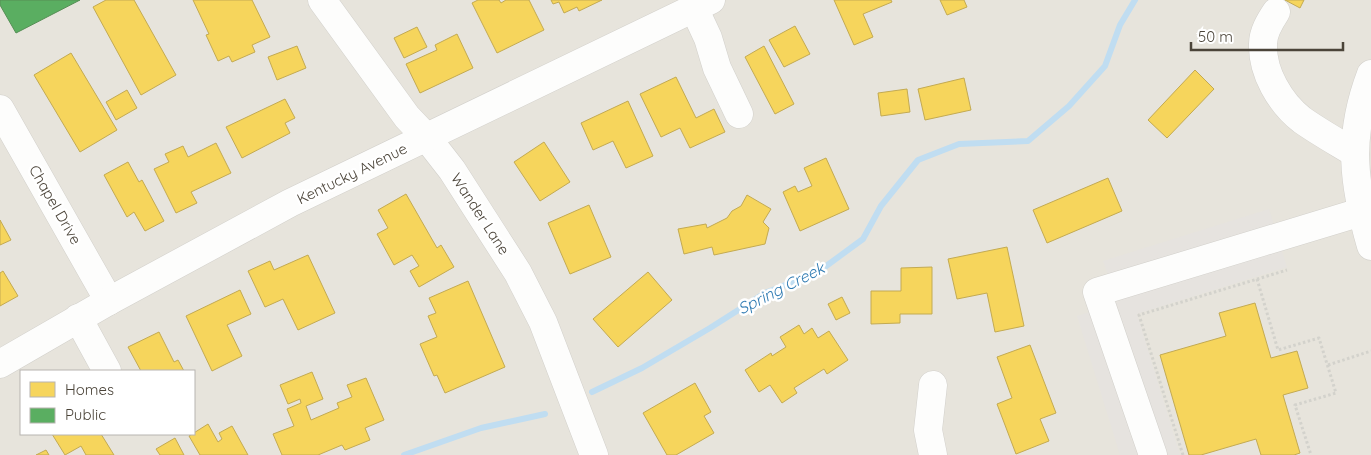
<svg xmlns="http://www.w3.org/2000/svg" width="1371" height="455" font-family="Quicksand,sans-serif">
  <rect width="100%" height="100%" fill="#f4f2ee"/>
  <path fill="#e7e4dc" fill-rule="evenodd" d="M0,0H1371V455H0ZM21,371H194V434H21Z"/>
  <path fill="#e6e3df" d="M1269,209L1287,267L1137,314L1180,455H1120L1077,316L1099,309L1110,280L1103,261Z"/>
  <g fill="#f6d55c" stroke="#c3aa52">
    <path d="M106,0H134L176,75L141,95L93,7Z"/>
    <path d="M193,0H252L270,37L252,45L255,52L232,62L229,56L218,61L206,35L209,34Z"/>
    <path d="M478,0H499L501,3L506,0H529L544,30L497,53L472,3Z"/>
    <path d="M551,0H602L579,11L577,7L564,13L559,2L553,4Z"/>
    <path d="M834,0H891L892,2L863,14L873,37L854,45Z"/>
    <path d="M940,0H964L967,7L947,15Z"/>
    <path d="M1285,0H1304L1300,8Z"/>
    <path d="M795,26L810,54L784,67L769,40Z"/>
    <path d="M417,27L427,47L404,58L394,38Z"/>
    <path d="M457,34L473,68L420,93L406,64L437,50L435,45Z"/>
    <path d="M297,46L306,68L277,80L268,57Z"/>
    <path d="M764,46L794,104L775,114L745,57Z"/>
    <path d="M71,53L117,130L80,152L34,75Z"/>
    <path d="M1195,70L1214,89L1167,138L1148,120Z"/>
    <path d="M676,77L696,118L714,109L725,132L690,148L680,128L661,137L640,94Z"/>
    <path d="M964,78L971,110L925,120L918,89Z"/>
    <path d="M907,89L910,112L881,116L878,93Z"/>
    <path d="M127,90L137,108L116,120L106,102Z"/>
    <path d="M285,99L295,118L285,123L290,133L242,158L226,127Z"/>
    <path d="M628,101L653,156L626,168L613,141L593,150L581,123Z"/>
    <path d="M544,142L570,182L540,201L514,162Z"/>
    <path d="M216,143L231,173L191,192L197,203L176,213L154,169L169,162L165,154L183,146L188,157Z"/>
    <path d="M826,158L849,209L800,231L783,192L795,186L798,192L812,186L804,168Z"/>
    <path d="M128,162L139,182L142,180L164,221L145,231L134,212L127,217L104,175Z"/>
    <path d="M1108,178L1122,211L1047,243L1033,210Z"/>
    <path d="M406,194L437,248L441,245L454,267L419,287L410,271L419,266L412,255L394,265L377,234L388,228L378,210Z"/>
    <path d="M747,195L771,209L763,222L769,228L765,244L714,255L712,247L684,254L678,229L706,224L707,228L727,218L732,211L741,206Z"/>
    <path d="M589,205L611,257L570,274L548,223Z"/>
    <path d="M0,220L11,240L0,245Z"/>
    <path d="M1007,247L1024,326L995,332L987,293L957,299L948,259Z"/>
    <path d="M308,255L335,313L298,330L283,299L265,307L248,271L270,261L274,270Z"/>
    <path d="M932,267V314H900V323L871,324V291H901V268Z"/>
    <path d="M3,271L18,296L0,306V273Z"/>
    <path d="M648,272L672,300L618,347L593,319Z"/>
    <path d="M468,281L505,367L445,393L437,375L434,376L420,344L437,337L428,316L436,313L429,298Z"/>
    <path d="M240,290L251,314L227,325L242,356L212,371L186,316Z"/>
    <path d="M842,297L850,313L836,320L828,304Z"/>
    <path d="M1255,303L1271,358L1297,351L1308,388L1283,395L1300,453L1294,455H1261L1256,439L1201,455H1189L1160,355L1226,336L1219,313Z"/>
    <path d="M799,325L804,334L812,328L818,338L829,331L848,360L827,374L824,369L794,388L797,393L782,403L770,385L759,392L745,370L771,353L772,356L786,347L780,337Z"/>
    <path d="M159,332L174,362L178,360L184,371H141L128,347Z"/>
    <path d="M1030,345L1056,413L1040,419L1049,441L1016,454L997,404L1012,398L997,357Z"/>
    <path d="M312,372L323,399L306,406L311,420L339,408L337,403L352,397L347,385L366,378L384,420L365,428L370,440L345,450L342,445L318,455H282L273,434L294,426L287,409L301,403L300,399L288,404L280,385Z"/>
    <path d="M695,383L711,412L704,416L714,433L676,455H667L643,413Z"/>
    <path d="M208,424L218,442L222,439L219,433L232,426L248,455H200L189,436Z"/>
    <path d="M52,434H101L114,455H86L81,446L65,455Z"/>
    <path d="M175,438L184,455H160L156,449Z"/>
    <path d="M46,450L49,455H36Z"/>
  </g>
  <path fill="#5aae61" stroke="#568e55" d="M0,0H80L16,33L0,5Z"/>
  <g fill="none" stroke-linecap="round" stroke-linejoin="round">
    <g stroke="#c0ddf1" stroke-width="6">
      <path d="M592,392L642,368L710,328L765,293L818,272L863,239L881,206L918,160L959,144L1028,141L1069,106L1105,66L1120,25L1135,0"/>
      <path d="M404,455L481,428L545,414"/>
    </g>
    <g stroke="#d2d0cb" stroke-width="29">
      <g id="minor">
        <path d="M322,0L407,117L427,138L452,170L518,273L543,322L594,455"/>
        <path d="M694,8L708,38L717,68L739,114"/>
        <path d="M1276,12C1270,21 1263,32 1263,44C1262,72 1280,103 1302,120C1319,132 1337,142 1355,153"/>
        <path d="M1371,74C1347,137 1353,183 1371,246"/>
        <path d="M0,109L109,301"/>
        <path d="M78,318L107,371"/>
        <path d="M0,364L109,301L290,203L711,0"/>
        <path d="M933,455L928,430L933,385"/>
        <path d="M1153,455L1097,292L1361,212"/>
      </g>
    </g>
    <g stroke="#d3d2cc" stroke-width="3" stroke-dasharray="2.5 2.5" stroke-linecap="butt">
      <path d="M1257,279L1278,350L1319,338L1336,393L1295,405L1311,455"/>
      <path d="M1328,365L1371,351"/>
      <path d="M1183,455L1139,315L1287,270"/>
    </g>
    <use href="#minor" stroke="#fdfdfc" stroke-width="28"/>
  </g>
  <g text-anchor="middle" stroke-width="5" stroke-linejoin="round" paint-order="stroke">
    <g font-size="15" fill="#4b4439" stroke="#fff">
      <text transform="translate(352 174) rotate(-26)" y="5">Kentucky Avenue</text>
      <text transform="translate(55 205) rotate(60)" y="5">Chapel Drive</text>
      <text transform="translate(480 214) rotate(57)" y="5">Wander Lane</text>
    </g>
    <g font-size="16" font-style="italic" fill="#2e7ab2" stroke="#fff">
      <text transform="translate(781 288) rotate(-27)" y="6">Spring Creek</text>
    </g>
  </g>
  <rect x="20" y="370" width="175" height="65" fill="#ffffff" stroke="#b7b4b0"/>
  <rect x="30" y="382" width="25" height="15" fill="#f6d55c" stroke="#b7b4b0"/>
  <text x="65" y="395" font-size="15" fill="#4b4439">Homes</text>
  <rect x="30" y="408" width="25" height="15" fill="#5aae61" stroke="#b7b4b0"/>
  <text x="65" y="420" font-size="15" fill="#4b4439">Public</text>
  <path d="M1191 42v8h152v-8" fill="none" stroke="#4b4439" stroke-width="2.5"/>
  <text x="1198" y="42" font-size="15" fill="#4b4439" stroke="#ffffff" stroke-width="4" paint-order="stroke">50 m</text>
</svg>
